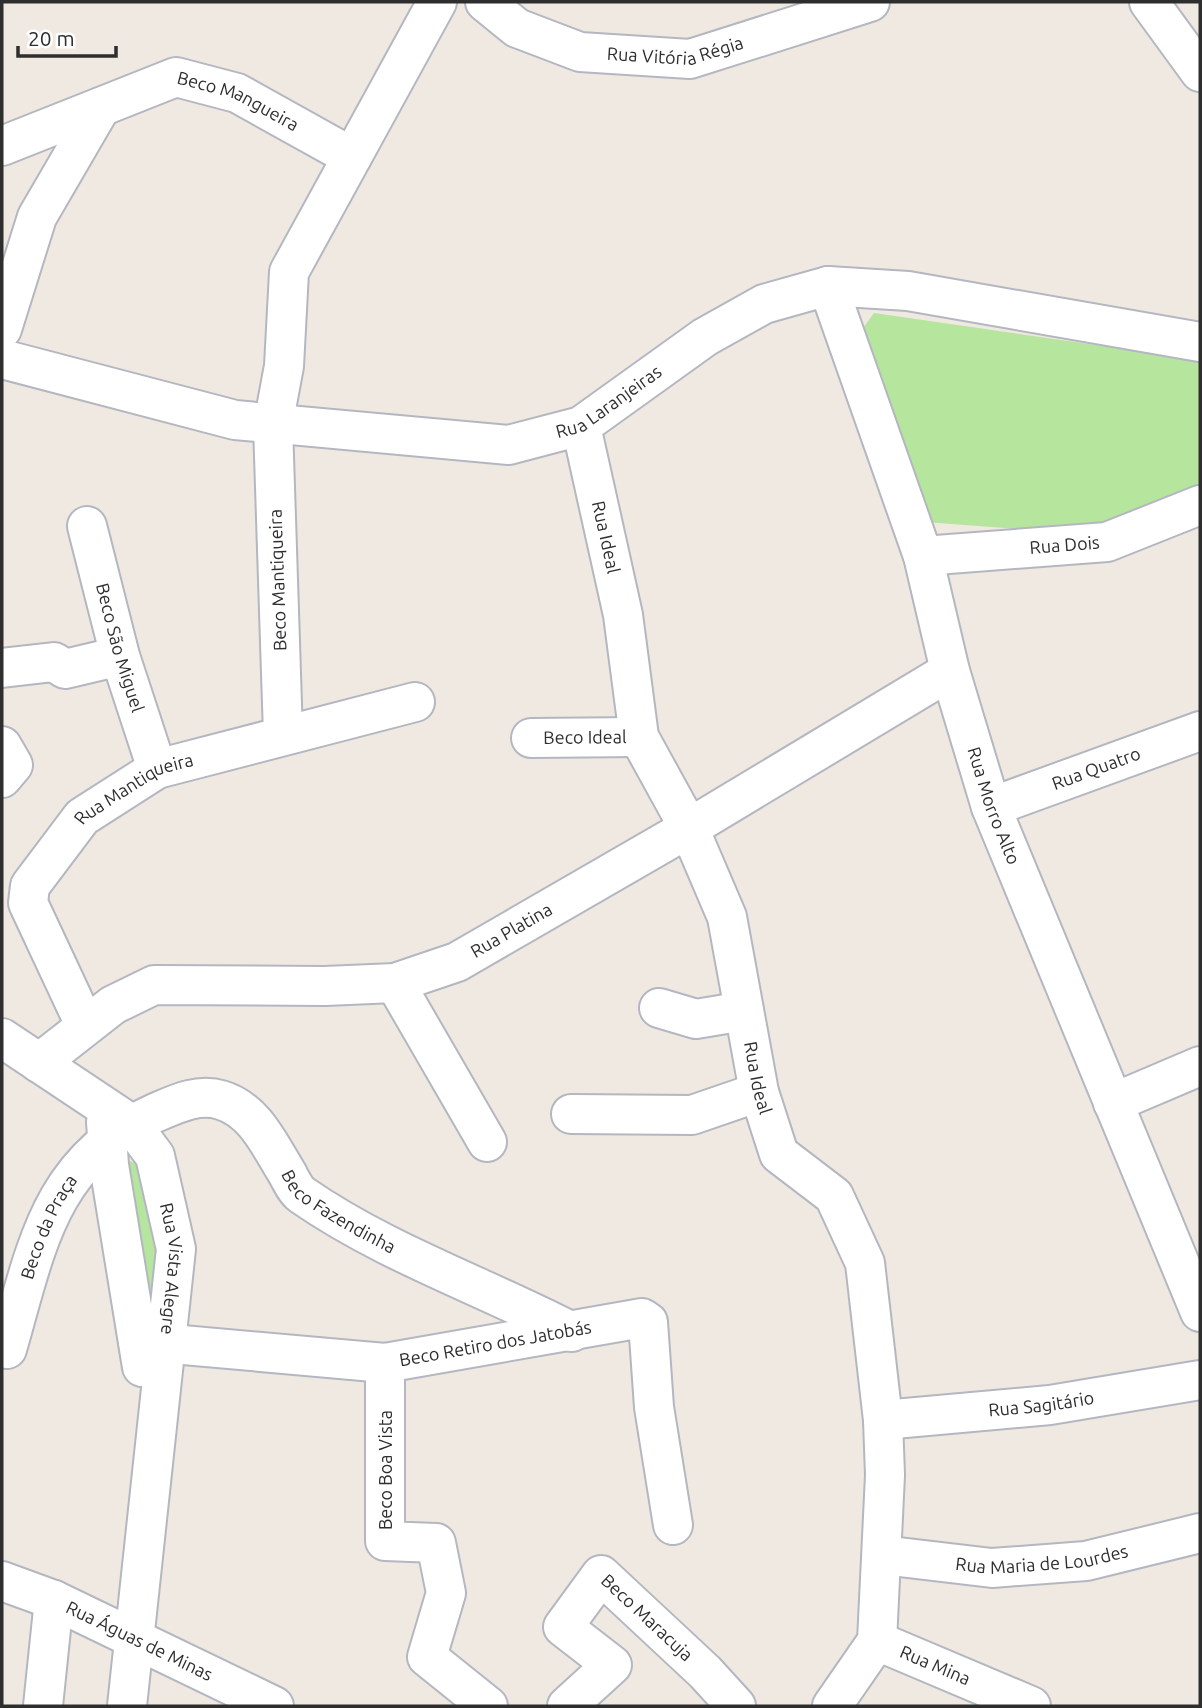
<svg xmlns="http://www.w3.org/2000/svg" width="1202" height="1708" font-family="Ubuntu,sans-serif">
  <rect width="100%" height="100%" fill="#efe9e1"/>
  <g fill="#b6e59e">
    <path d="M874,313L1200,360V492L1099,535L925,522L863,328Z"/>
    <path d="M127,1160L144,1166L157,1230L156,1324L146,1323Z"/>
  </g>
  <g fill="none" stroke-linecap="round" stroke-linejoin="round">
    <g stroke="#b4b7c1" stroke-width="42">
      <g id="minor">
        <path id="s1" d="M485,2L517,28L580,52L690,59L870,2"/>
        <path d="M1149,2L1200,72"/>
        <path id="s2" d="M2,146L176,77L237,93L352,157"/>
        <path id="s3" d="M828,286L923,556L950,671L991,807L1200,1312"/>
        <path d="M2,329L37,217L101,107"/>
        <path id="s4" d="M2,359L235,420L509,445L581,426L705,337L764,304L828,286L908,291L1200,342"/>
        <path id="s5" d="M581,426L623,615L639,737L689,828L727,917L759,1092L779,1154L834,1196L865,1263L883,1420L885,1475L877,1641L832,1706"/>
        <path id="s6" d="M87,526L120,656L157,769"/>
        <path id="s7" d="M923,556L1107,542L1200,505"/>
        <path d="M2,668L54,662L65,669L120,656"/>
        <path d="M283,735L273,425L284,366L289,272L437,2"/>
        <path id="s8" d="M531,738L639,737"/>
        <path d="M2,746L13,765L2,778"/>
        <path id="s9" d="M991,807L1200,731"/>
        <path d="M395,983L487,1142"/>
        <path d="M659,1008L696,1019L744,1011"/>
        <path id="s10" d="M85,1025L28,903L30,886L82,817L157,769L415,702"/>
        <path id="s11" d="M2,1038L131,1124L155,1156L176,1249L127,1706"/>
        <path id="s12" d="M39,1063L113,1005L154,985L325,986L395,983L457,962L689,828L950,671"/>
        <path d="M1113,1103L1200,1066"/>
        <path d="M571,1114L692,1115L759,1092"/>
        <path d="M106,1122L109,1165L142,1367"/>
        <path id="s13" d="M138,1341L385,1363L642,1318L648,1322L654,1407L673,1525"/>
        <path id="s14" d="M2,1346L7,1349C36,1249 49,1160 155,1113C176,1104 198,1093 221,1100C255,1110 270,1146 287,1173C291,1180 295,1190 302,1195C384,1252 483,1286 572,1332"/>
        <path d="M385,1363V1541L436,1543L446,1593L427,1657L488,1706"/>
        <path id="s15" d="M883,1420L1050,1405L1200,1380"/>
        <path id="s16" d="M882,1555L992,1568L1086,1561L1200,1533"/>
        <path id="s17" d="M2,1581L54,1600L274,1706"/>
        <path id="s18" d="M877,1641L1031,1706"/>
        <path d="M43,1706L54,1600"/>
        <path id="s19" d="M567,1706L612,1665L563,1627L601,1575L705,1672L736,1706"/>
      </g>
    </g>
    <use href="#minor" stroke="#fff" stroke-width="38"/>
  </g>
  <g text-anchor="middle" stroke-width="7" stroke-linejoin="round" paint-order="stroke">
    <g font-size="18" fill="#2e2e2e" stroke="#fff">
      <text dy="6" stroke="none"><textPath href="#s1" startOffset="205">Rua Vitória Régia</textPath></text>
      <text dy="6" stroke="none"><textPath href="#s2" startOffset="254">Beco Mangueira</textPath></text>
      <text dy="6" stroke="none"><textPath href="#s4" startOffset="626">Rua Laranjeiras</textPath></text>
      <text dy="6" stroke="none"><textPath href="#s5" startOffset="114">Rua Ideal</textPath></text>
      <text dy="6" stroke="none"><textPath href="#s7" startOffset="142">Rua Dois</textPath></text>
      <text transform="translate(278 580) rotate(-92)" y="6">Beco Mantiqueira</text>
      <text dy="6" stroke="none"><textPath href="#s6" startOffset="126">Beco São Miguel</textPath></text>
      <text dy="6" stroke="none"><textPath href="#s8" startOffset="54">Beco Ideal</textPath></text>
      <text dy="6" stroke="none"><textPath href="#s9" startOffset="112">Rua Quatro</textPath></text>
      <text dy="6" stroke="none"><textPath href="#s10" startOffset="298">Rua Mantiqueira</textPath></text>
      <text dy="6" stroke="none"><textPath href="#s3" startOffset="546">Rua Morro Alto</textPath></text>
      <text dy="6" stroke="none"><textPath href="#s12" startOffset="509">Rua Platina</textPath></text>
      <text dy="6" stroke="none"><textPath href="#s5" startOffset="681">Rua Ideal</textPath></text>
      <text dy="6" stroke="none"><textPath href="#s14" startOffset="532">Beco Fazendinha</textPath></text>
      <text dy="6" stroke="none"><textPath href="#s14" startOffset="135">Beco da Praça</textPath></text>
      <text dy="6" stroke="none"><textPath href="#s11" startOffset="310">Rua Vista Alegre</textPath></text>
      <text dy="6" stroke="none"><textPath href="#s13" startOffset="360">Beco Retiro dos Jatobás</textPath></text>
      <text dy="6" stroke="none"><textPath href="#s15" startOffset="159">Rua Sagitário</textPath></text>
      <text transform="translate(386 1470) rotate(-90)" y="6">Beco Boa Vista</text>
      <text dy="6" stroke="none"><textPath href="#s16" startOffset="161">Rua Maria de Lourdes</textPath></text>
      <text dy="6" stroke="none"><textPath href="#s19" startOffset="250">Beco Maracuja</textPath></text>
      <text dy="6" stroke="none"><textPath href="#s17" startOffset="150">Rua Águas de Minas</textPath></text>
      <text dy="6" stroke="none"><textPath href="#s18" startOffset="63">Rua Mina</textPath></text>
    </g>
  </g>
  <rect width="1202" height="1708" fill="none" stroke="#2e2e2e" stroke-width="7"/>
  <path d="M18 46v10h98v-10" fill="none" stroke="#2e2e2e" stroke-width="3.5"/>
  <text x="28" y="46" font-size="21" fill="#2e2e2e" stroke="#ffffff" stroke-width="5" paint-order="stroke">20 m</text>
</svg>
